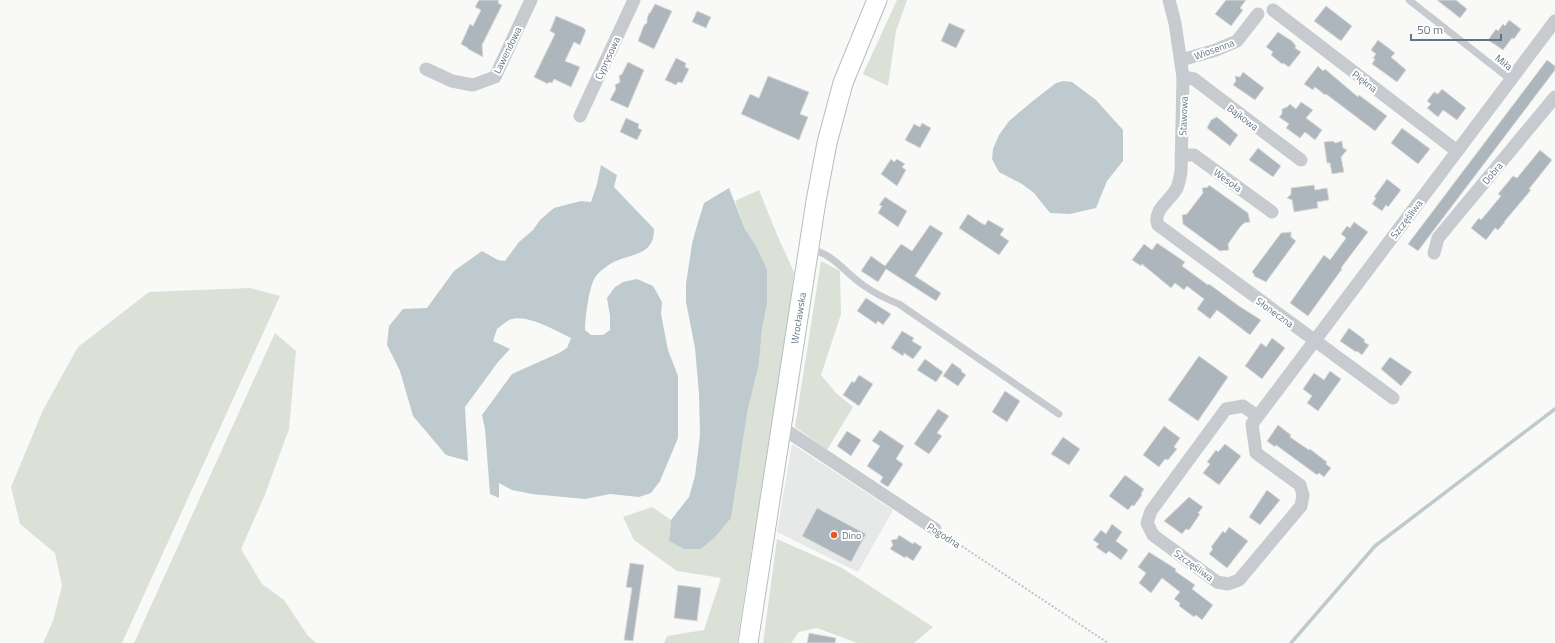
<svg xmlns="http://www.w3.org/2000/svg" width="1555" height="643" font-family="'Titillium Web',sans-serif">
  <rect width="100%" height="100%" fill="#f9f9f7"/>
  <path fill="#e7e8e8" d="M792,444L893,510L858,572L777,532Z"/>
  <g fill="#dbe1d7">
    <path d="M897,0H907L896,31L888,86L863,74Z"/>
    <path d="M759,190L778,237L794,272L788,320L737,643H664L667,636L704,630L721,578L677,571L634,540L623,517L652,507L671,520L669,541L747,413L759,364L762,329L767,304V269L756,246L745,229L735,201Z"/>
    <path d="M821,261L840,271L841,314L821,375L836,393L853,407L827,450L795,427Z"/>
    <path d="M250,288L280,296L122,643H43L53,621L62,586L55,553L20,524L11,487L43,410L78,347L149,292Z"/>
    <path d="M275,333L296,351L289,429L264,497L241,549L262,584L284,600L308,636L316,643H134Z"/>
    <path d="M777,539L842,568L933,627L914,643H857L817,628L799,632L791,643H763Z"/>
  </g>
  <g fill="#becace">
    <path d="M1063,81L1072,82L1096,100L1123,130V161L1107,181L1096,208L1070,214L1050,213L1034,193L1022,184L999,172L992,159L993,149L999,135L1009,121L1034,100L1056,83Z"/>
    <path d="M601,165L617,175L614,187L654,229C654,255 634,253 616,261C609,264 601,270 596,276C589,285 585,318 585,330L591,335H603L610,330V316L607,298L615,287L623,282L637,279L653,286L662,302L661,314L668,350L678,376V438L660,481L651,493L639,497L610,494L585,499L532,494L512,490L499,483V498L490,494L485,429L482,415L512,374L559,353L567,348L571,338C556,331 529,315 512,319C507,320 501,326 497,329L493,341L510,349L498,362L465,407L468,461L446,455L413,416L400,371L387,345L389,326L403,309L427,308L454,271L482,251L498,260L505,261L519,242L533,230L540,220L554,208L581,201L591,202L597,184Z"/>
    <path d="M729,188L745,229L756,246L767,269V304L762,329L759,364L747,413L731,518L715,537L701,549H684L669,541L671,520L689,497L695,476L700,435L699,394L695,348L686,302V284L692,244L696,229L704,203Z"/>
  </g>
  <g fill="none" stroke-linecap="round" stroke-linejoin="round">
    <path stroke="#becace" stroke-width="3.5" d="M1291,643L1375,546L1555,409"/>
  </g>
  <g fill="#adb6bc" stroke="#dbdbd9">
    <path d="M479,0H499L498,3L502,5L482,45L483,57L468,49V48L461,44L470,24L473,26L481,10L475,7Z"/>
    <path d="M1226,0H1246L1240,8L1243,10L1231,26L1215,14Z"/>
    <path d="M1437,0H1456L1467,9L1460,18Z"/>
    <path d="M655,4L672,11L654,49L638,41L644,25L647,23V19L649,13H650Z"/>
    <path d="M1326,6L1352,26L1341,41L1314,21Z"/>
    <path d="M697,11L711,17L706,28L692,22Z"/>
    <path d="M556,16L584,28V29L586,30L580,45L574,42L565,61L580,67L571,87L554,79L552,83L549,82L548,84L534,77L555,34L550,31Z"/>
    <path d="M1509,20L1521,29L1514,39L1512,38L1503,50L1488,40L1496,29L1498,31L1503,24L1505,26Z"/>
    <path d="M949,23L965,30L956,48L941,41Z"/>
    <path d="M1278,32L1292,41L1296,46L1295,48L1301,52L1289,67L1283,63L1282,64L1271,55L1273,52L1266,47Z"/>
    <path d="M1378,40L1395,53L1391,57L1406,70L1397,82L1372,64L1375,59L1373,58L1376,54L1371,50Z"/>
    <path d="M676,58L686,63L685,67L689,69L682,83L678,82L676,85L665,80Z"/>
    <path d="M1547,60L1555,66V70L1418,251L1408,244Z"/>
    <path d="M628,62L644,70L628,108L610,100L616,89L615,85L620,82L619,76L622,74Z"/>
    <path d="M1318,66L1323,71L1325,69L1358,97L1359,95L1387,116L1375,131L1326,94L1325,95L1315,87L1313,90L1304,84Z"/>
    <path d="M1243,72L1264,88L1255,100L1233,85L1236,81L1235,76L1240,77Z"/>
    <path d="M768,76L809,92L800,114L808,117L799,140L741,114L750,94L759,98Z"/>
    <path d="M1442,89L1466,108L1457,120L1443,110L1438,117L1427,108L1431,104L1427,101L1434,92L1438,94Z"/>
    <path d="M1301,102L1313,110L1306,118L1322,130L1315,140L1305,132L1300,138L1286,128L1289,124L1279,117L1282,114V109L1287,107L1290,104L1296,109Z"/>
    <path d="M1217,117L1238,135L1230,146L1207,128L1211,120Z"/>
    <path d="M626,118L639,124L638,128L642,130L637,140L620,132Z"/>
    <path d="M922,123L931,128L920,148L905,140L914,124L920,127Z"/>
    <path d="M1402,128L1430,149L1418,164L1391,143Z"/>
    <path d="M1333,141L1335,143L1342,141L1343,148L1347,150L1341,157L1344,172L1332,174L1330,163H1327L1324,142Z"/>
    <path d="M1258,148L1281,166L1273,177L1249,160Z"/>
    <path d="M1540,150L1552,160L1529,189L1531,190L1504,222H1505L1498,230L1495,228L1486,240L1471,228L1479,218L1481,220L1501,196L1498,194L1513,176L1517,178Z"/>
    <path d="M891,159L894,162L897,159L905,164L902,167L906,170L897,186L881,174Z"/>
    <path d="M1387,179L1401,190L1388,207L1386,205L1382,211L1372,204L1376,198L1374,197Z"/>
    <path d="M1209,185L1248,213L1250,222L1244,223L1240,227L1228,244L1229,250L1220,251L1183,224L1182,215L1187,214L1203,193L1202,188L1208,187Z"/>
    <path d="M1314,185L1315,190L1327,188L1329,200L1317,202L1318,208L1294,212L1292,200L1287,198L1291,194V188Z"/>
    <path d="M885,197L907,211L898,227L878,213L882,206L879,205Z"/>
    <path d="M968,214L981,223L985,225L988,220L1004,229L1000,235L1009,241L999,255L959,228Z"/>
    <path d="M1354,222L1368,232L1341,268L1342,269L1308,316L1290,303L1324,255L1330,260L1346,238L1341,234L1347,226L1350,228Z"/>
    <path d="M930,225L943,233L915,276L941,293L936,301L886,269L878,282L861,271L871,256L885,266L901,244L912,251Z"/>
    <path d="M1291,232V237L1296,241L1266,282L1254,276V274L1252,272L1281,233Z"/>
    <path d="M1157,243L1185,262L1182,266L1208,285L1209,284L1239,306L1261,320L1250,335L1217,310L1210,319L1197,309L1204,299L1187,286L1184,290L1175,283L1171,288L1142,264L1141,266L1132,260L1144,244L1152,250Z"/>
    <path d="M866,298L891,314L883,325L878,321L876,324L857,311Z"/>
    <path d="M1349,328L1365,340L1364,342L1369,345L1362,355L1357,351L1356,352L1340,341Z"/>
    <path d="M902,331L914,338L912,341L922,347L913,359L904,353L903,356L891,348Z"/>
    <path d="M1272,338L1285,348L1262,379L1245,366L1261,343L1266,347Z"/>
    <path d="M1199,356L1228,377L1198,421L1168,400Z"/>
    <path d="M1390,357L1412,372L1401,386L1381,369Z"/>
    <path d="M925,359L943,372L936,382L917,370Z"/>
    <path d="M952,363L962,370L961,371L966,375L958,386L943,376Z"/>
    <path d="M1330,371L1341,379L1318,411L1307,403L1312,396L1303,389L1314,373L1324,380Z"/>
    <path d="M859,375L873,384L859,406L843,395L852,381L854,383Z"/>
    <path d="M1005,391L1020,401L1007,422L992,412Z"/>
    <path d="M938,409L949,416L937,433L942,436L929,454L914,444Z"/>
    <path d="M1278,425L1291,435L1290,437L1309,450L1310,449L1327,462L1326,464L1331,468L1324,477L1319,473L1317,475L1276,445L1275,447L1267,441Z"/>
    <path d="M1164,426L1180,438L1174,447L1177,449L1168,460L1165,459L1159,467L1143,455Z"/>
    <path d="M880,430L904,446L896,459L903,464L888,487L880,482L883,477L867,466L880,446L872,441Z"/>
    <path d="M847,431L861,440L851,456L837,446Z"/>
    <path d="M1063,437L1080,449L1069,465L1051,454Z"/>
    <path d="M1225,444L1241,456L1219,485L1203,473L1210,464L1207,462L1216,450L1218,452Z"/>
    <path d="M1125,475L1144,489L1141,494L1142,495L1134,506L1132,505L1128,510L1109,496Z"/>
    <path d="M1267,490L1280,500L1260,525L1249,517Z"/>
    <path d="M1189,497L1203,507L1198,513L1200,514L1189,530L1186,529L1182,534L1164,521Z"/>
    <path d="M817,508L866,534L851,562L802,536Z"/>
    <path d="M1112,524L1122,532L1116,541L1128,550L1121,560L1109,551L1106,554L1096,547L1099,544L1093,540L1101,530L1106,534Z"/>
    <path d="M1229,527L1248,541L1227,568L1209,554L1213,549L1211,547L1223,531L1225,533Z"/>
    <path d="M899,535L913,544L914,542L922,547L913,561L906,556L905,558L890,549L893,545L891,540L897,539Z"/>
    <path d="M1149,552L1176,569L1175,571L1195,585L1192,589L1213,605L1202,620L1196,615L1194,617L1179,606L1180,603L1174,599L1180,592L1162,578L1151,593L1139,583L1146,573L1138,567Z"/>
    <path d="M630,563L644,565L633,641L624,640L632,588L626,587Z"/>
    <path d="M678,585L701,588L697,621L674,618Z"/>
    <path d="M809,633L836,638L835,643H807Z"/>
  </g>
  <g fill="none" stroke-linecap="round" stroke-linejoin="round">
    <g stroke="#b6bdc2" stroke-width="21">
      <path id="secondary" d="M748,643L816,201L827,143L843,83L877,0"/>
    </g>
    <path stroke="#c0c3c5" stroke-width="2" stroke-dasharray="2 2" stroke-linecap="butt" d="M945,535L1108,643"/>
    <g stroke="#c7cbcf" stroke-width="7">
      <path d="M1409,0L1511,80"/>
      <path d="M809,249C833,253 844,272 863,285C874,293 886,299 899,304L1059,414"/>
    </g>
    <g stroke="#c7cbcf" stroke-width="13">
      <path d="M1169,0L1175,23L1183,77L1181,172C1180,177 1179,183 1177,188C1171,200 1152,210 1158,225L1393,398"/>
      <path d="M1273,10L1457,151"/>
      <path d="M1181,60L1216,50L1237,41L1258,14"/>
      <path d="M426,69L452,81L473,85L495,77L531,0"/>
      <path d="M1183,77L1194,79L1301,160"/>
      <path d="M580,116L634,0"/>
      <path d="M1181,155H1194L1272,212"/>
      <path d="M1434,253L1438,238L1555,97"/>
      <path d="M1257,416L1243,406L1226,409L1151,511L1147,523L1153,535L1217,582L1228,584L1239,580L1301,506L1303,495L1300,485L1256,453L1252,424L1555,21"/>
      <path d="M780,428L784,429L935,529"/>
    </g>
    <use href="#secondary" stroke="#fff" stroke-width="19"/>
  </g>
  <circle fill="#ee5222" stroke="#fff" stroke-width="1.5" cx="834" cy="535" r="4"/>
  <g text-anchor="middle" stroke-width="4" stroke-linejoin="round" paint-order="stroke">
    <g font-size="10" fill="#627584" stroke="#fff">
      <text transform="translate(1214 49) rotate(-20)" y="4">Wiosenna</text>
      <text transform="translate(507 50) rotate(-64)" y="4">Lawendowa</text>
      <text transform="translate(607 58) rotate(-65)" y="4">Cyprysowa</text>
      <text transform="translate(1504 62) rotate(38)" y="4">Miła</text>
      <text transform="translate(1365 81) rotate(38)" y="4">Piękna</text>
      <text transform="translate(1183 116) rotate(-88)" y="4">Stawowa</text>
      <text transform="translate(1243 117) rotate(37)" y="4">Bajkowa</text>
      <text transform="translate(1492 173) rotate(-50)" y="4">Dobra</text>
      <text transform="translate(1228 180) rotate(36)" y="4">Wesoła</text>
      <text transform="translate(1406 219) rotate(-53)" y="4">Szczęśliwa</text>
      <text transform="translate(1275 312) rotate(36)" y="4">Słoneczna</text>
      <text transform="translate(798 318) rotate(-81)" y="4">Wrocławska</text>
      <text transform="translate(944 535) rotate(33)" y="4">Pogodna</text>
      <text transform="translate(1194 565) rotate(36)" y="4">Szczęśliwa</text>
    </g>
    <g font-size="10" fill="#627584" stroke="#fff" text-anchor="start">
      <text x="842" y="539">Dino</text>
    </g>
  </g>
  <path d="M1411 34v6h90v-6" fill="none" stroke="#627584" stroke-width="2"/>
  <text x="1417" y="34" font-size="12" fill="#627584" stroke="#ffffff" stroke-width="3" paint-order="stroke">50 m</text>
</svg>
